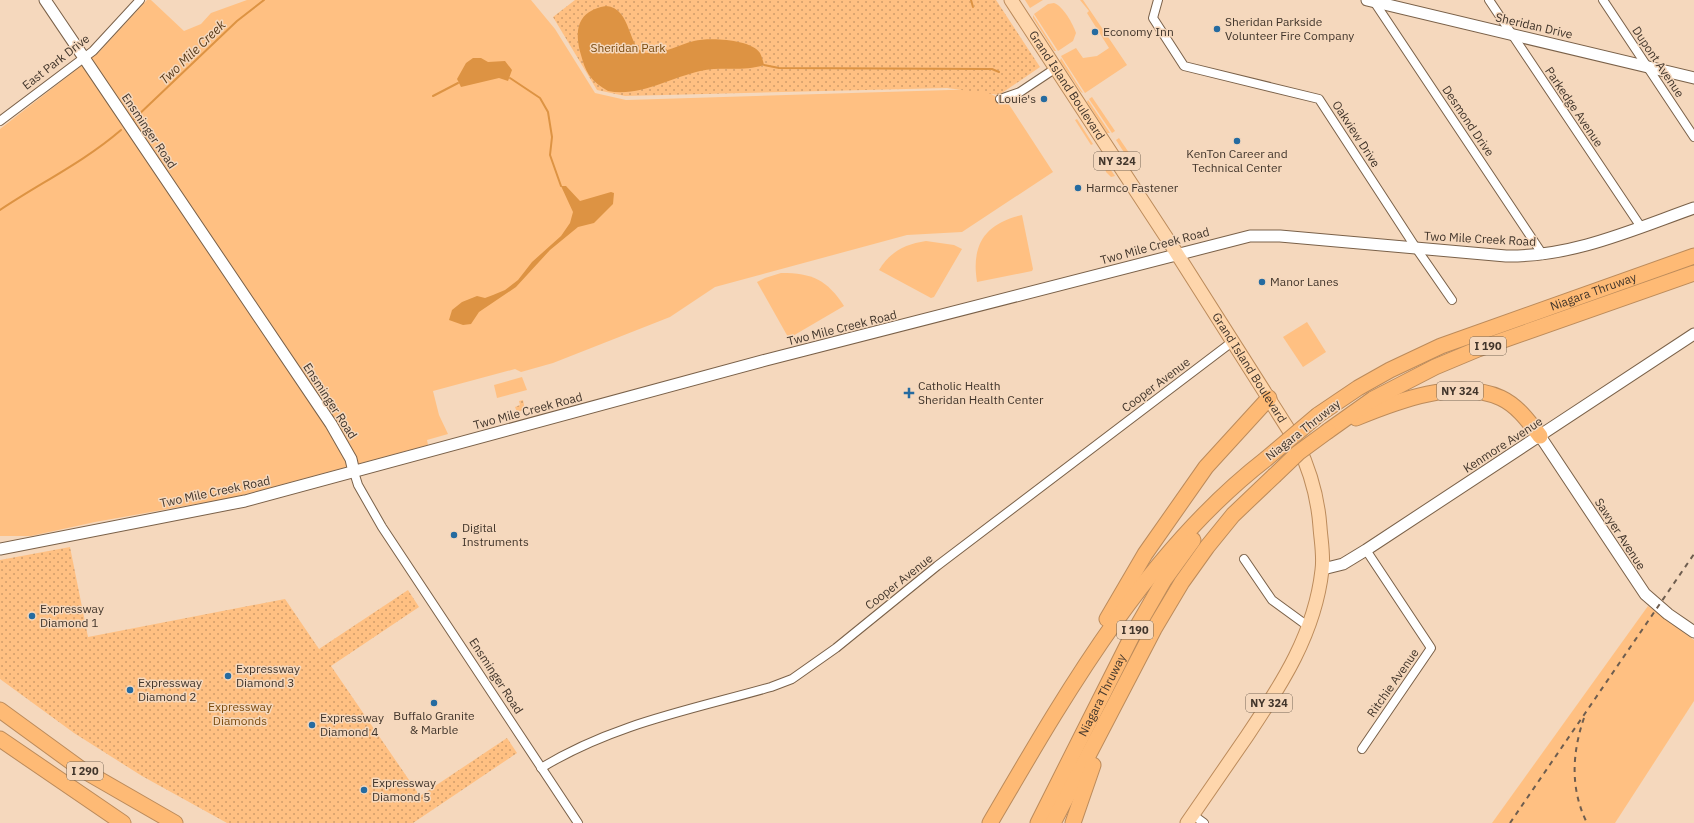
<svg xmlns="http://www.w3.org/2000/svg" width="1694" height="823" font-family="'IBM Plex Sans',sans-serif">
  <defs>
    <pattern id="park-dots" width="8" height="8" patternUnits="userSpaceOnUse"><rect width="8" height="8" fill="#ffc082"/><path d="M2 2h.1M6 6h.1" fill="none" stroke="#d09d6b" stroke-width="1.8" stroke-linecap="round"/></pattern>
  </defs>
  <rect width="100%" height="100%" fill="#f5d8bd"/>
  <g fill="#ffc082">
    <path d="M147,0H151L184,31L201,24L211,13L247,0H531L555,29L595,93L626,100L982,89L1008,103L1053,172L962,232L907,235L715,287L670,317L553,363L521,372L515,369L433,391L439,415L448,434L427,440L428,445L235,497L95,522L31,536H0V129L99,52Z"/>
    <path d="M1025,0H1043L1030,8Z"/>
    <path d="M1080,0H1083L1127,65L1085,93L1061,56L1076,48L1083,58L1097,56L1109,48L1087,13L1089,11Z"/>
    <path d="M1054,3C1063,6 1073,24 1076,33L1073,41L1058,51L1034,14L1048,4Z"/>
    <path d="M1033,15L1056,51H1054L1033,18Z"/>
    <path d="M1061,58L1083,93L1081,92L1060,61Z"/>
    <path d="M1092,97L1115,131L1112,133L1089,99Z"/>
    <path d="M1088,100L1110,133H1107L1087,102Z"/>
    <path d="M1077,119L1093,144L1091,145L1075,120Z"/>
    <path d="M1119,138L1138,166L1134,168L1116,140Z"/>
    <path d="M1104,163H1106L1115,176L1111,177L1106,172Z"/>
    <path d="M1022,215L1033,269L1032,271L977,282C971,244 985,224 1022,215Z"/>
    <path d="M926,241L954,245L962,249L934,297L931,298L879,270C890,252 905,244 926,241Z"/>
    <path d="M781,273C813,273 827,280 844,306L791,337H788L757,282L765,278Z"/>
    <path d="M1307,322L1326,352L1303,367L1283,337Z"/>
    <path d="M522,377L527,390L497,398L494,385Z"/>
    <path d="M1648,606L1694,640V701L1615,823H1492Z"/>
  </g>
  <g fill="url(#park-dots)">
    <path d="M575,0H996L1040,67L999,95L947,88L625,96L597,90L553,17Z"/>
    <path d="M523,400L525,410L517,412L515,407L520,405L519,401Z"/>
    <path d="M70,547L88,637L285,599L319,649L408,590L419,607L331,666L420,796L507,738L517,753L413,823H227L142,776L74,733L0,679V560Z"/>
  </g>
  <g fill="#dd9343">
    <path d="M606,6C633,8 627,52 647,53C664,54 678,45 694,41C709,37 751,39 760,53C762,57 763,61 764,65C743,72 722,66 700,71C670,78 640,97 608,91C601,87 594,82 589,75C585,69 583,62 581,55C574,30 577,11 606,6Z"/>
    <path d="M473,58H481L488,62L505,61L512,70L508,81L499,78L461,87L457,79L466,63Z"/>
    <path d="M561,186H566L580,201L611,192L614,193L613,204L594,223L578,227L550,250L516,287L479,312L471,324L463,325L449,320L452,310L462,302L477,296L485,298L493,295L505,290L518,280L532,262L561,236L570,223L573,212Z"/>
  </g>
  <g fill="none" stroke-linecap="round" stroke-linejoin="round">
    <g stroke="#dd9343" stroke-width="2">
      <path d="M971,0L973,7"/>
      <path d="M764,65L779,68L992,69L999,72"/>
      <path d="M510,78L540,98L548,112L552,137L550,155L561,186"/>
      <path d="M433,96L458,83"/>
      <path d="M134,119L237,21L264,0"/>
      <path d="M0,210C40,183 84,162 121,130"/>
    </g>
    <g stroke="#7a6149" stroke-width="10">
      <g id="street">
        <path d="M1158,0L1153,18L1184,66L1319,99L1416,248L1452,300"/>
        <path d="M1373,0L1543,255"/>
        <path d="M1489,0L1641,227"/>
        <path d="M1603,0L1694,137"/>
        <path d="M1000,99L1020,92L1056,68"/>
        <path d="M0,121L93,51L140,0"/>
        <path d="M354,472L358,485L382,527L578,823"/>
        <path d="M1244,559L1272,600L1309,627"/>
        <path d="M1362,749L1431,648L1366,550"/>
        <path d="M541,768C613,724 690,710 771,687L792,679L836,648L937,566L1232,342"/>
        <path d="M1193,815L1204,823"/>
      </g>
    </g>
    <g stroke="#7a6149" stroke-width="13">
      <g id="secondary">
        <path d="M45,0L331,424L351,459L354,472"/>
        <path d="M1367,0L1694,78"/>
        <path d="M1540,436L1645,594L1668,614L1694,632"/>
        <path d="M0,549L245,501L766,360L1250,236H1280L1506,256C1573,257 1632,230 1694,208"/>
        <path d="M1323,569L1343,564L1366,550L1694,334"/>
      </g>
    </g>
    <g stroke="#bc8b5b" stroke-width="15">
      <g id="primary">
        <path id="s1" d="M1011,0L1172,246L1297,443C1310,470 1318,498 1320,527C1321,541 1324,556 1322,570C1315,633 1282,684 1247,736C1227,765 1207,794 1187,823"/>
      </g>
    </g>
    <g stroke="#bc8b5b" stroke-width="17">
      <g id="highway">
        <path id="s2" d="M1318,415L1358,388L1390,370L1441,346L1694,256"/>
        <path d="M1356,418C1397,401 1457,378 1501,398C1518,406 1529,422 1540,436"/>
        <path d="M1328,431L1373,399L1435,367L1478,349L1694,273"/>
        <path d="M1107,619L1145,554L1206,467L1269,398"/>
        <path d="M0,710L81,769L175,823"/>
        <path d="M0,739L123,823"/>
        <path d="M990,823C1066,693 1146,552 1266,459"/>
        <path id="s3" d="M1038,823L1133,634L1164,580L1193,540"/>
        <path d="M1053,823L1154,629L1182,582L1207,547L1233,515L1274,476"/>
        <path d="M1073,823L1093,765"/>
      </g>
    </g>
    <use href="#street" stroke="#fff" stroke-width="8"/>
    <use href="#secondary" stroke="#fff" stroke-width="11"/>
    <use href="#primary" stroke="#fed6ac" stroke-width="13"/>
    <use href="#highway" stroke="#feba75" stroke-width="15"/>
    <g stroke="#6e5d4f" stroke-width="2" stroke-dasharray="5 5" stroke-linecap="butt">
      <path d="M1584,718C1572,753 1570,789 1587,823"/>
      <path d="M1510,823L1694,554"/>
    </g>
    <g stroke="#bc8b5b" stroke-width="17" stroke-linecap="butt">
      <g id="highway-bridge">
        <path d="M1266,459L1318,415"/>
        <path d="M1274,476L1298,453L1328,431"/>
      </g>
    </g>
    <use href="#highway-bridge" stroke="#feba75" stroke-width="15"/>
  </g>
  <g fill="#256ba0" stroke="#f5d8bd" stroke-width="1.5">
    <circle cx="1217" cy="29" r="4"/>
    <circle cx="1095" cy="32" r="4"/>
    <circle cx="1044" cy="99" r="4"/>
    <circle cx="1237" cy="141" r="4"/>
    <circle cx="1078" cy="188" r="4"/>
    <circle cx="1262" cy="282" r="4"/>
    <path d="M907 387h4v4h4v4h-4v4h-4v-4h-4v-4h4z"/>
    <circle cx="454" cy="535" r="4"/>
    <circle cx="32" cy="616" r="4"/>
    <circle cx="228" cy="676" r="4"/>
    <circle cx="130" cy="690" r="4"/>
    <circle cx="434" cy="703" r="4"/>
    <circle cx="312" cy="725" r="4"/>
    <circle cx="364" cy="790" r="4"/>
  </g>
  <g text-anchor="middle" stroke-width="3" stroke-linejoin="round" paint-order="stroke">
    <g fill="#f5d8bd" stroke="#776657" stroke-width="1">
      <rect x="1094" y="152" width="46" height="18" rx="3"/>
      <rect x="1470" y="337" width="36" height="18" rx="3"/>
      <rect x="1437" y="382" width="46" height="18" rx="3"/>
      <rect x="1117" y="621" width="36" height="18" rx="3"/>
      <rect x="1246" y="694" width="46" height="18" rx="3"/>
      <rect x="67" y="762" width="36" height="18" rx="3"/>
    </g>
    <g font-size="11" font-weight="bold" fill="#41352b">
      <text x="1117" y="165">NY 324</text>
      <text x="1488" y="350">I 190</text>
      <text x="1460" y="395">NY 324</text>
      <text x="1135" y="634">I 190</text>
      <text x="1269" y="707">NY 324</text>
      <text x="85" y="775">I 290</text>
    </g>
    <g font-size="12" fill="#41352b" stroke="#f5d8bd" text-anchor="start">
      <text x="1225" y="26">Sheridan Parkside<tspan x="1225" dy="14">Volunteer Fire Company</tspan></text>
      <text x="1103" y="36">Economy Inn</text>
      <text x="1036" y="103" text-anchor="end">Louie's</text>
      <text x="1237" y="158" text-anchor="middle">KenTon Career and<tspan x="1237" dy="14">Technical Center</tspan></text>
      <text x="1086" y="192">Harmco Fastener</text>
      <text x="1270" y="286">Manor Lanes</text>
      <text x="918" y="390">Catholic Health<tspan x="918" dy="14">Sheridan Health Center</tspan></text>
      <text x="462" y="532">Digital<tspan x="462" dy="14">Instruments</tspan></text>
      <text x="40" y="613">Expressway<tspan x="40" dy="14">Diamond 1</tspan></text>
      <text x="236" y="673">Expressway<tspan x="236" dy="14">Diamond 3</tspan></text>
      <text x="138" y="687">Expressway<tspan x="138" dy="14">Diamond 2</tspan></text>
      <text x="434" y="720" text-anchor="middle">Buffalo Granite<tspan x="434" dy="14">&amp; Marble</tspan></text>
      <text x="320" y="722">Expressway<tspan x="320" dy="14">Diamond 4</tspan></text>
      <text x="372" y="787">Expressway<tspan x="372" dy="14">Diamond 5</tspan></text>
    </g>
    <g font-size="12" fill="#41352b" stroke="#f5d8bd">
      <text transform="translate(1534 26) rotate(13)" y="4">Sheridan Drive</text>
      <text transform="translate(56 62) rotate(-38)" y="4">East Park Drive</text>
      <text transform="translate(1658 62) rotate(56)" y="4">Dupont Avenue</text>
      <text dy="4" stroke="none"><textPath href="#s1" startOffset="102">Grand Island Boulevard</textPath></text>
      <text transform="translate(1574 107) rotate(56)" y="4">Parkedge Avenue</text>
      <text transform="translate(1468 121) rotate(56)" y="4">Desmond Drive</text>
      <text transform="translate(149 131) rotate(56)" y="4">Ensminger Road</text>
      <text transform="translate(1356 134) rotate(57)" y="4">Oakview Drive</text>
      <text transform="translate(1480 239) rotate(3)" y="4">Two Mile Creek Road</text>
      <text transform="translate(1155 246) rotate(-15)" y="4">Two Mile Creek Road</text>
      <text dy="4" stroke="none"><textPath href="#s2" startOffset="303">Niagara Thruway</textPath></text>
      <text transform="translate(842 328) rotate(-14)" y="4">Two Mile Creek Road</text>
      <text dy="4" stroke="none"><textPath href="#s1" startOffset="438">Grand Island Boulevard</textPath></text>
      <text transform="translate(1156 385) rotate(-37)" y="4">Cooper Avenue</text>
      <text transform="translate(330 401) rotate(57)" y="4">Ensminger Road</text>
      <text transform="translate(528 411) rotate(-15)" y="4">Two Mile Creek Road</text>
      <text transform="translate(1303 430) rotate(-38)" y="4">Niagara Thruway</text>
      <text transform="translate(1503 445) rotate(-33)" y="4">Kenmore Avenue</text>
      <text transform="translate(215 492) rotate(-12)" y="4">Two Mile Creek Road</text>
      <text transform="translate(1620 534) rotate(57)" y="4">Sawyer Avenue</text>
      <text transform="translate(899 582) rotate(-38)" y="4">Cooper Avenue</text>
      <text transform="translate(496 676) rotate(57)" y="4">Ensminger Road</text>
      <text transform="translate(1393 683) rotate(-55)" y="4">Ritchie Avenue</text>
      <text dy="4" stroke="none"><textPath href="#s3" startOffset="143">Niagara Thruway</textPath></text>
    </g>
    <g font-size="12" fill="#7b4b0e" stroke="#f5d8bd">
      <text x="628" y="52">Sheridan Park</text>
      <text x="240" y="711">Expressway<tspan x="240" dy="14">Diamonds</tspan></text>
    </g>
    <g font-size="13" font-style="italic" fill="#583a19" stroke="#f5d8bd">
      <text transform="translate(192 52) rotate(-44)" y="5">Two Mile Creek</text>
    </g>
  </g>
</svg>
